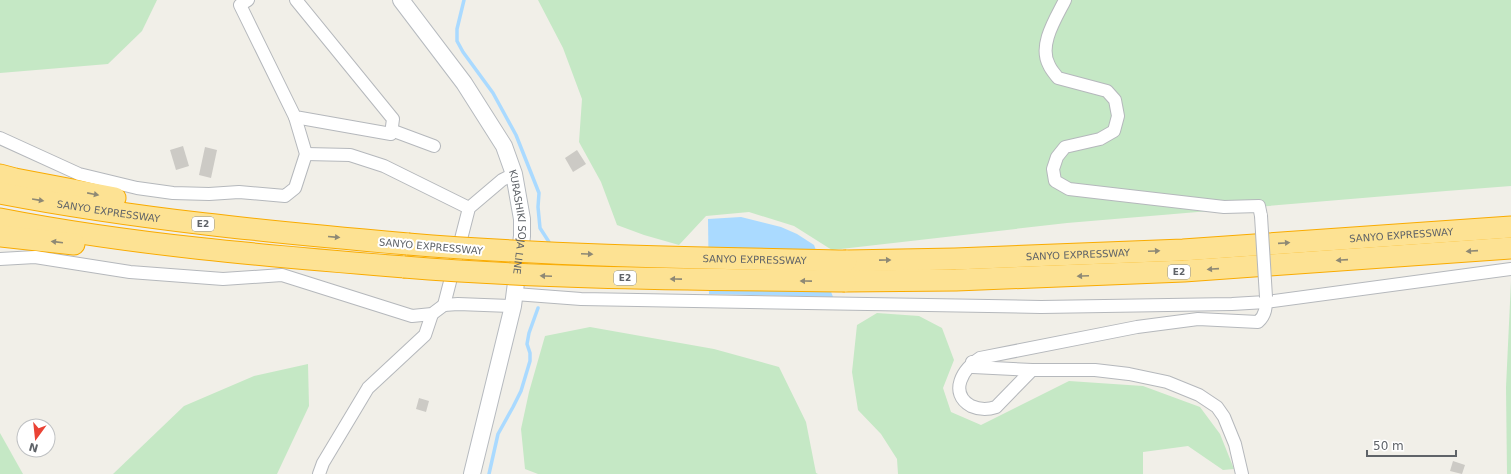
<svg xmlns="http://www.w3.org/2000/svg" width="1511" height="474" font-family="'DejaVu Sans',sans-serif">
  <rect width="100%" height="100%" fill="#f1efe8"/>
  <g fill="#c5e8c5">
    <path d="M0,0H157L142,31L108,64L0,73Z"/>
    <path d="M538,0H1511V186L1446,191L1067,223L832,250L794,226L749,212L706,216L679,245L644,235L617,225L601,182L579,142L582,99L563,48Z"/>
    <path d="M1511,281V474H1507L1506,387Z"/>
    <path d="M877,313L919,316L942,328L954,360L943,388L951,412L981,425L1069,381L1143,386L1200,407L1220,434L1234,469L1223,470L1188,446L1143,452V474H898L897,459L881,434L858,410L852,372L857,325Z"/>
    <path d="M590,327L714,349L779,367L806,422L816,473L818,474H538L525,469L521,429L529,392L545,336Z"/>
    <path d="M308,364L309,406L277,474H113L184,406L254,376Z"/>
    <path d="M0,433L23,474H0Z"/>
  </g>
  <path fill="#aadaff" d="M741,217L781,227L797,234L814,245L833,297L709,294L708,219Z"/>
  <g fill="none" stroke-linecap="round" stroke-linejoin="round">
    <g stroke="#aadaff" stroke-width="3.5">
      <path d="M464,0L457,29V41L463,52L493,93L516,135L539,193L538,207L540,228L549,242V246"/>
      <path d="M489,474L498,434L513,407L521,391L530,361V353L527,344L529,333L538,308"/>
    </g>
  </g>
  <g fill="#cccac5">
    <path d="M183,146L189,166L176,170L170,150Z"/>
    <path d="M205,147L217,150L211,178L199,175Z"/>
    <path d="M577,150L586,164L573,172L565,158Z"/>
    <path d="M419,398L429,401L426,412L416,409Z"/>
    <path d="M1453,461L1465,465L1462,474L1450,471Z"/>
  </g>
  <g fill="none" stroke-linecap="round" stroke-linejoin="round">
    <g stroke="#b5b8bc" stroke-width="14">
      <g id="minor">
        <path d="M248,0L240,5L295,117L391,134L393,119L296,0"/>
        <path d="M1065,0C1056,18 1038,45 1049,65C1051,70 1055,74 1058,78L1107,91L1115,100L1118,116L1114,131L1100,139L1065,147L1057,157L1053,169L1055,181L1069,189L1224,207L1259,206L1261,216"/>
        <path d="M391,130L434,146"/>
        <path d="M0,138L79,174L137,188L173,193L209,194L239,192L285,196L295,188L306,154L295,117"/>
        <path d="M306,154L350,155L384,166L469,208"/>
        <path d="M0,259L35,257L130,272L223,279L282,275L412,316L432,314L444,305L458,304L513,306"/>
        <path d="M515,294L581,299L1041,307L1232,304L1266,302L1511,269"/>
        <path d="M444,305L469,208L502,180L514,174"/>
        <path d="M972,362L973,367L1032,370H1095L1129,374L1167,382L1199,395L1217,407L1224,417L1235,444L1242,474"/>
        <path d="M1032,370L996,407C987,410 980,410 971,406C948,393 963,368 980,358L1137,327L1198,319L1258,322C1266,315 1266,307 1266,297"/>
        <path d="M319,474L323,463L368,388L425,335L432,314"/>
      </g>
    </g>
    <g stroke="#b6babf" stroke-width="18">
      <g id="secondary">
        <path id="s1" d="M401,0L464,83L504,146L514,174L522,219V236L513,306L472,474"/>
      </g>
    </g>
    <g stroke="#f9ab00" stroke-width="23">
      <g id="motorway">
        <path d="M0,175L15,179L115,198"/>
        <path id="s2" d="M0,193C135,219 272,232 408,244"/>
        <path d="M0,219C133,245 269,256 404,267"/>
        <path d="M0,236L74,244"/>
        <path id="s3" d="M846,261L955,259L1183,250L1511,227"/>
        <path d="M845,281L956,280L1184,271L1511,248"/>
      </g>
    </g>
    <use href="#minor" stroke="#fff" stroke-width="12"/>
    <use href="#secondary" stroke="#fff" stroke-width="16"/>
    <use href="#motorway" stroke="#fde293" stroke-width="21"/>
    <g stroke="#b5b8bc" stroke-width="14" stroke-linecap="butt">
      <path id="minor-bridge" d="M1261,216L1266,297"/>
    </g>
    <g stroke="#f9ab00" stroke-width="23" stroke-linecap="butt">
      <g id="motorway-bridge">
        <path id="s4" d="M408,244C554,256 700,258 846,261"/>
        <path d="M404,267C551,279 698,279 845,281"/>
      </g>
    </g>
    <use href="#minor-bridge" stroke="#fff" stroke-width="12"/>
    <use href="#motorway-bridge" stroke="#fde293" stroke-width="21"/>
  </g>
  <defs><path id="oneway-solid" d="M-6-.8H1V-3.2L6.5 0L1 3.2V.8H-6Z"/></defs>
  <g fill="#8e8975">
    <use href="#oneway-solid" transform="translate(93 194) rotate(11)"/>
    <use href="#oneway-solid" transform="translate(38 200) rotate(9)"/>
    <use href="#oneway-solid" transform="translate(334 237) rotate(5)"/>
    <use href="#oneway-solid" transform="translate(57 242) rotate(-173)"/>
    <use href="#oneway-solid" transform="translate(1284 243) rotate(-4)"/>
    <use href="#oneway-solid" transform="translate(1154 251) rotate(-3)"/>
    <use href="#oneway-solid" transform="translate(1472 251) rotate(176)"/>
    <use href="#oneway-solid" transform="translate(587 254) rotate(2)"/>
    <use href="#oneway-solid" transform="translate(885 260) rotate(-1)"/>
    <use href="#oneway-solid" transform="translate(1342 260) rotate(176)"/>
    <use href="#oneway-solid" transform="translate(1213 269) rotate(176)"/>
    <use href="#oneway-solid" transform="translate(546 276) rotate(-178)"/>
    <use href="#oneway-solid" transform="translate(1083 276) rotate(177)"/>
    <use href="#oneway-solid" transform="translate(676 279) rotate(-179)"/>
    <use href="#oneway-solid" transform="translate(806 281) rotate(-179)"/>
  </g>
  <g text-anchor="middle" stroke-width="4" stroke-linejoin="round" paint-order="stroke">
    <g fill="#fff" stroke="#8f9295" stroke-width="1">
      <rect x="192" y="217" width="22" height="14" rx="3"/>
      <rect x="1168" y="265" width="22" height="14" rx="3"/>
      <rect x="614" y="271" width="22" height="14" rx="3"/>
    </g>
    <g font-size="9" font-weight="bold" fill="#5f6368">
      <text x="203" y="227">E2</text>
      <text x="1179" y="275">E2</text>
      <text x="625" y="281">E2</text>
    </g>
    <g font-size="10" fill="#5f6368" stroke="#fff">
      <text dy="4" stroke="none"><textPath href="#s2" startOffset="110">SANYO EXPRESSWAY</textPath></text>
      <text dy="4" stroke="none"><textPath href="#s1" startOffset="257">KURASHIKI SOJA LINE</textPath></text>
      <text dy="4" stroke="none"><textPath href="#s3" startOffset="556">SANYO EXPRESSWAY</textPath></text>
      <text transform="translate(431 246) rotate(5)" y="4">SANYO EXPRESSWAY</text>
      <text dy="4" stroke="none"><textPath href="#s3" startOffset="232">SANYO EXPRESSWAY</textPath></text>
      <text dy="4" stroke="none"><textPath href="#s4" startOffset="347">SANYO EXPRESSWAY</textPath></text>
    </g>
  </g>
  <g transform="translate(36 438) rotate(195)"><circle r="19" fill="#ffffff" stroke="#bfc1c3"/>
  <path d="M0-3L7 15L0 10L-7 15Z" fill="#ea4335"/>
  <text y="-6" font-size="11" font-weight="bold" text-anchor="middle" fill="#5f6368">N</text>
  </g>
  <path d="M1367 450v6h89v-6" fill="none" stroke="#5f6368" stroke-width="2"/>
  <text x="1373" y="450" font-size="12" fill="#5f6368" stroke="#ffffff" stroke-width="3" paint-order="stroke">50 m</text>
</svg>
